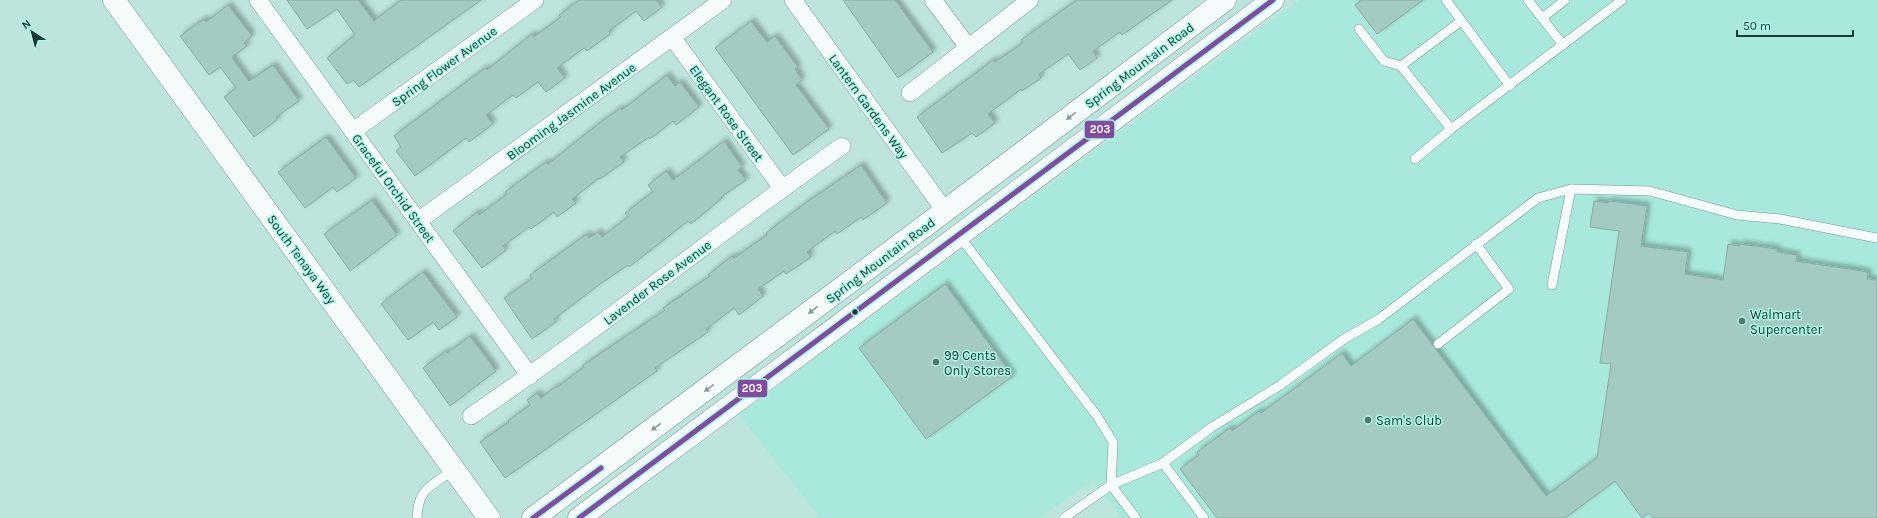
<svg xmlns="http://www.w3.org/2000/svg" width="1877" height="518" font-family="Karla,sans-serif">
  <defs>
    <filter id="shadow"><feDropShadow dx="3.5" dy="-3.5" stdDeviation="2" flood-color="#0004"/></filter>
  </defs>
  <rect width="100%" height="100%" fill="#bde5dd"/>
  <path fill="#a9e9dd" d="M1299,0H1877V518H1121L1094,480L1040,518H820L739,415Z"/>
  <g fill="#a3cac3" stroke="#8aaba4" filter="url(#shadow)">
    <path d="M287,0H358L374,21L401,0H481L359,87L353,80L347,84L327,58L355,35L337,9L307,29Z"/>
    <path d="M579,0H656L662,7L644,21L636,11L609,31L610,34L587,51L584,48L557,68L565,78L546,92L538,82L516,98L513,95L486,115L493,124L469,142L466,138L415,176L396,151L401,147L394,136L485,68L487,70L532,34L534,37L561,17L559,15Z"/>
    <path d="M843,0H895L933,52L898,78Z"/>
    <path d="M1077,0H1172L1122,35L1120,32L1093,51L1097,58L1080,70L1068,54L1039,74L1041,78L1022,91L1021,89L988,114L995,123L976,137L972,133L942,153L917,117L993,60L995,62L1023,43L1021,40Z"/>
    <path d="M1362,0H1423L1377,34L1355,5Z"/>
    <path d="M228,5L252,36L244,43L247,46L232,57L235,62L249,81L273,65L299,101L276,117L278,119L254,137L224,97L236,88L220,67L209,75L180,36L204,19L206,22Z"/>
    <path d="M751,21L767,42L775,36L791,58L798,67L795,69L802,80L796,85L829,129L793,155L715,48Z"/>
    <path d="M667,75L675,86L680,82L699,107L676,125L673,121L650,139L649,137L620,157L624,162L600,179L599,178L572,199L576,203L557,217L554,212L531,229L529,227L503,246L506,250L482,268L453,231L477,212L479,215L507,194L505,192L546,162L548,164L602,121L621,108L622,110Z"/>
    <path d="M326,137L356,178L337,192L333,187L305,208L278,172Z"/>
    <path d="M724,141L742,167L738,170L746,180L721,197L722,198L691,224L688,221L629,267L628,265L600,284L554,319L556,322L532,339L504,298L532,279L530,275L587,234L589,238L598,232L602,237L628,217L625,213L653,192L648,185L666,171L673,180Z"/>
    <path d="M861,165L887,203L863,220L861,217L837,234L835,231L807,252L811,257L786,274L784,271L758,289L763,296L739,315L734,308L706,329L708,332L655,368L657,371L505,478L480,442L509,422L508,421L530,405L527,400L537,393L541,398L555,387L556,388L584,367L582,366L665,310L663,308L710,276L708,275L732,256L734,258L767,235L766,233L807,202Z"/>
    <path d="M372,200L397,235L350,271L324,234Z"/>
    <path d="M1594,201L1608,203L1609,201L1647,206L1641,246L1688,252L1685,274L1723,280L1728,244L1740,246V244L1777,249V252L1797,255L1796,261L1868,272L1867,279L1877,280V518H1653L1649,513L1642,518L1615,481L1565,518H1217L1180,469L1199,455L1197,452L1230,428L1232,431L1259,411L1261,413L1275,403L1342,353L1351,366L1413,319L1546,496L1597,458L1611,364L1600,363L1619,231L1590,227Z"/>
    <path d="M423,272L457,317L439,330L433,322L408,340L381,304Z"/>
    <path d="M945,284L1013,376L926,439L859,348Z"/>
    <path d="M470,336L496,371L450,406L423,368L446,351L447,353Z"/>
  </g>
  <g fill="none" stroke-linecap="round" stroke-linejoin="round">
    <g stroke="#779791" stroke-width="10">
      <g id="service">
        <path d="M1446,0L1510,86"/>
        <path d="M1528,0L1563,45"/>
        <path d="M1542,18L1565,0"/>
        <path d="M1359,29L1384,61L1401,66L1451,129"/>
        <path d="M1401,66L1461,21"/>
        <path d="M1415,159L1451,129L1622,0"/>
        <path d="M957,237L967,246L1097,416L1113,442L1111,485L1136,518"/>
        <path d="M1552,285L1571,189"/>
        <path d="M1438,344L1509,289L1476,244"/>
        <path d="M1163,463L1204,518"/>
        <path d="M417,518C418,488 431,486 454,470"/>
        <path d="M1064,518L1111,485L1163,463L1212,427L1279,386L1344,339L1379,319L1538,198L1571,189L1650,191L1737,215L1780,219L1877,238"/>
      </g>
    </g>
    <g stroke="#779791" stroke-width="18">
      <g id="minor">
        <path d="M258,0L530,376"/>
        <path d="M793,0L945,211"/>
        <path d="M933,0L968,47"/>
        <path d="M672,37L782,188"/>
        <path d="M910,93L1030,0"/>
        <path d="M353,131L535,0"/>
        <path d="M418,221L723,0"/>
        <path d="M471,416C598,330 717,234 842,146"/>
      </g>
    </g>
    <g stroke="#779791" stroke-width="23">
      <path id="tertiary" d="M114,0L489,518"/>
    </g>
    <g stroke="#779791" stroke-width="23">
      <g id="secondary">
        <path d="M533,518L945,211L1225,0"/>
        <path d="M579,518L818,341L1273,0"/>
      </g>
    </g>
    <use href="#service" stroke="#f5fbfa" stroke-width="9"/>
    <use href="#minor" stroke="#f5fbfa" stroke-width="17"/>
    <use href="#tertiary" stroke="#f5fbfa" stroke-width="22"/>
    <use href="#secondary" stroke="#f5fbfa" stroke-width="22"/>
    <g stroke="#acf6e7" stroke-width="8">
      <g id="bus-1">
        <path d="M533,518L601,468"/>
        <path d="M579,518L1273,0"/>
      </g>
    </g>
    <use href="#bus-1" stroke="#804c9e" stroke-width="5"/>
  </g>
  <defs><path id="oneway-solid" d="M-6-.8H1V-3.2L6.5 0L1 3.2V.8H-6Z"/></defs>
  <g fill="#889a96">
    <use href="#oneway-solid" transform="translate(1071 116) rotate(143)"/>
    <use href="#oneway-solid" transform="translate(813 310) rotate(143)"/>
    <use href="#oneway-solid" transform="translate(709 388) rotate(143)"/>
    <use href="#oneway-solid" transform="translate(656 427) rotate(144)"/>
  </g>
  <circle fill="#1a3833" stroke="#acf6e7" stroke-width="1.5" cx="855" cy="312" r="3.5"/>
  <g fill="#53756e" stroke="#acf6e7" stroke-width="1.5">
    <circle cx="1742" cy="321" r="4"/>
    <circle cx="936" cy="362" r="4"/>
    <circle cx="1368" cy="420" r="4"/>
  </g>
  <g text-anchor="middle" stroke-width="3" stroke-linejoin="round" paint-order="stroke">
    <g font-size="13" fill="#1a3833" stroke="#acf6e7">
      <text transform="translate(1139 65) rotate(-37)" y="5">Spring Mountain Road</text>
      <text transform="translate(444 66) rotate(-36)" y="5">Spring Flower Avenue</text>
      <text transform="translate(869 106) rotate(54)" y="5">Lantern Gardens Way</text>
      <text transform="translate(571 111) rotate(-36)" y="5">Blooming Jasmine Avenue</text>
      <text transform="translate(727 113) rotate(54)" y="5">Elegant Rose Street</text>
      <text transform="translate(394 188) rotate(54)" y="5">Graceful Orchid Street</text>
      <text transform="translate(302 259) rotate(54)" y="5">South Tenaya Way</text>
      <text transform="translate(880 260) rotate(-37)" y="5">Spring Mountain Road</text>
      <text transform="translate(657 282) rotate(-37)" y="5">Lavender Rose Avenue</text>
    </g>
    <g font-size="13" fill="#1a3833" stroke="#acf6e7" text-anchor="start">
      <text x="1750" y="319">Walmart<tspan x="1750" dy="15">Supercenter</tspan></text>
      <text x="944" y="360">99 Cents<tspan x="944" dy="15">Only Stores</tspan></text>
      <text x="1376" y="425">Sam's Club</text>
    </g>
  </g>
  <g stroke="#acf6e7" stroke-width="1.5">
    <rect x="1084" y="120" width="31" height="19" rx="4" fill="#804c9e"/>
    <rect x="737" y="379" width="31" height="19" rx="4" fill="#804c9e"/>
  </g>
  <g font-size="11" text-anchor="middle" font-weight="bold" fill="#fff">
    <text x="1100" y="133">203</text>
    <text x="752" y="392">203</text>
  </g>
  <g transform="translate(32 32) rotate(324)" stroke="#acf6e7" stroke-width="3" paint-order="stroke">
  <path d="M0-3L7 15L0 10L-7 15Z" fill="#1a3833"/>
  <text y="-6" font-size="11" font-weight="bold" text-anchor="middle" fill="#1a3833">N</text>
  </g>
  <path d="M1737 30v6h116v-6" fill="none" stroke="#1a3833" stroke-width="2"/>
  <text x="1743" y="30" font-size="12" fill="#1a3833" stroke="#acf6e7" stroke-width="3" paint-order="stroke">50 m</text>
</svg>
